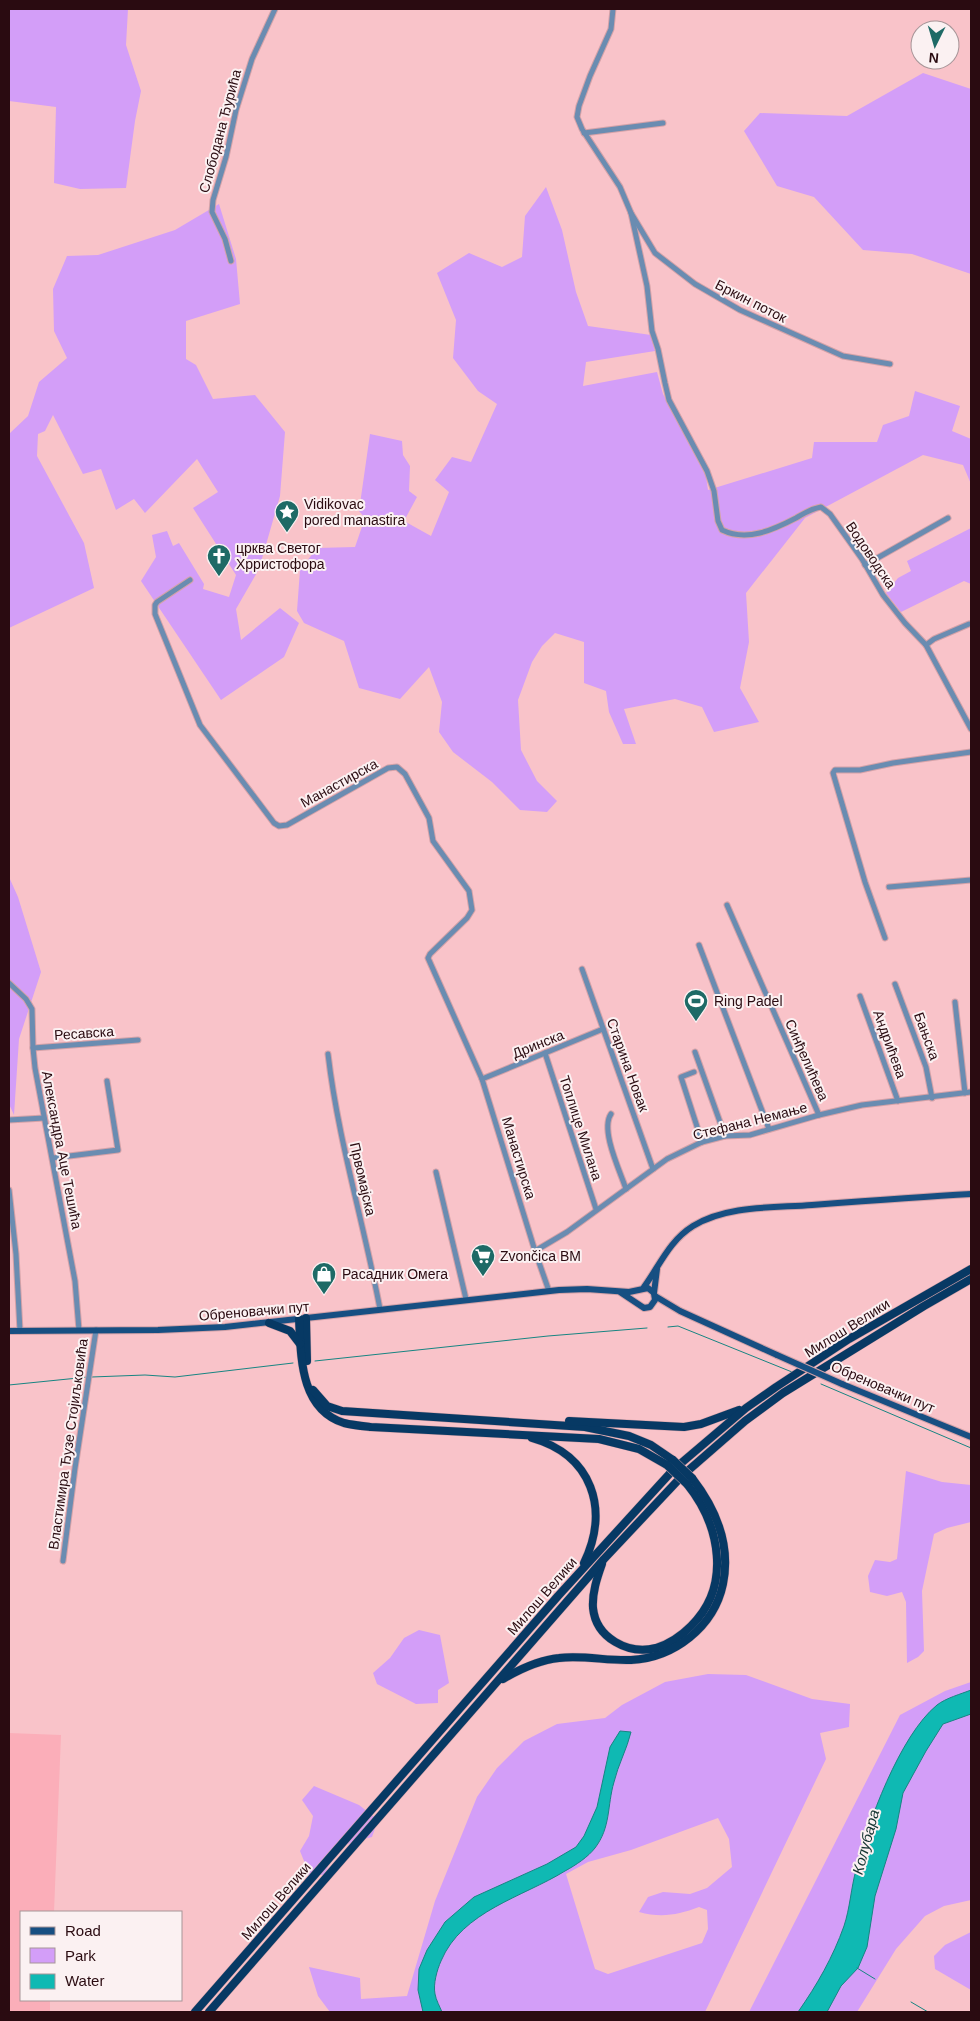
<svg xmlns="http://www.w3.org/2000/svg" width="980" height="2021" font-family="Arial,sans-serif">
  <rect width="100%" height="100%" fill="#f9c3c9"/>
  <path fill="#fbaeb9" d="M9,1733L61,1735L54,1912H21V2000H50V2012H9Z"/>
  <g fill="#d39ef8" fill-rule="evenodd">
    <path d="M9,9H128L126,45L141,91L135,121L126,188L80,189L54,183L56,107L9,101Z"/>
    <path d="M923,73L971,89V274L912,254L863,250L814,197L777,186L744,131L760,113L847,116Z"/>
    <path d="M546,187L562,230L576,292L588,326L651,335L655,351L586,362L583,386L657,372L663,394L706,476L708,490L812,458L814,442H877L883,425L909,416L915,391L960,406L952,431L971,439V484L963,465L923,455L805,518L746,593L749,642L740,688L759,722L714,732L702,707L675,699L624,709L636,744H623L609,712L606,691L584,683V642L555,633L542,646L532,662L518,700L521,750L537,781L557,801L547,812L520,810L492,782L453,752L439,732L442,702L429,667L400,699L359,688L344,641L304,623L297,611L300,570L317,548L355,547L365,518L359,511L370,434L402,441L403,455L410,466L409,491L417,497L404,521L431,536L449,492L435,480L452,457L471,462L497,404L478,391L453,358L456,320L437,273L469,253L502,267L522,257L525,216Z"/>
    <path d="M219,204L236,259L240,304L186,321V359L196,365L213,399L255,395L285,432L280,496L259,569L236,609L241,640L280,608L299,623L284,657L221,700L141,581L156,557L152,535L167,531L173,546L179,543L204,584L203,589L229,597L236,575L193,508L218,492L197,459L145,513L134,499L116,510L101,469L83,474L53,415L45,431L38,434L37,456L84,543L94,588L9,628V434L28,416L39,382L67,358L54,331L53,289L67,256L98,255L175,230Z"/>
    <path d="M971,528V584L964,581L901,612L886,593L898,578L911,571L907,561Z"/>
    <path d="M9,877L18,897L41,972L19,1039L14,1115L9,1104Z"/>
    <path d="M906,1471L942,1482L971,1485V1522L947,1528L934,1534L922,1591L924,1651L918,1657L907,1663L906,1602L902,1592L887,1596L870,1592L868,1576L875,1560L890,1562L897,1559Z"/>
    <path d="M419,1630L440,1635L449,1683L438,1690V1703L416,1704L377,1684L373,1673L390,1658L404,1638Z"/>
    <path d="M708,1674L746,1675L812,1699L850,1704L849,1727L820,1733L826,1759L705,2012H330L318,1996L309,1967L360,1978L361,1999L407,1996L435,1901L477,1797L497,1768L524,1741L557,1724L605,1718L622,1705L665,1682ZM718,1818L729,1839L732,1867L707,1888L690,1894L663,1892L648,1897L639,1912C661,1918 678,1915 699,1907L707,1910L708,1929L702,1943L608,1974L595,1969L566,1874L588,1862L631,1850Z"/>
    <path d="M971,1682V1900L944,1906L925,1916L896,1949L857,2012H749L900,1715L945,1691Z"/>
    <path d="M314,1786L359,1805L378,1820L372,1837C359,1840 343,1843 335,1854C329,1860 329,1869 323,1875H306V1866L300,1851L309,1836L313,1816L302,1800Z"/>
    <path d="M971,1932V1990L935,1969L934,1956L945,1945Z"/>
  </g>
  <g fill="#0fb9b3" stroke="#178582">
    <path d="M971,1690V1714L943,1724L926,1751L903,1793L896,1829L875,1896L867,1947L858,1968L841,1986L827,2012H798C817,1985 833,1957 844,1926C850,1908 851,1888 856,1870C867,1824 900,1735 937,1705C946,1698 961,1694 971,1690Z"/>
    <path d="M620,1731L631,1732C627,1749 618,1765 614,1782C607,1806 611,1827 595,1848C588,1857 576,1865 565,1871C523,1897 462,1911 441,1961C437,1970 433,1984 435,1994C436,2000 440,2007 442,2012H423L418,1990L419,1969L427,1950L445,1922L474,1897L547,1864L576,1847L584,1836L597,1807L610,1747Z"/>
  </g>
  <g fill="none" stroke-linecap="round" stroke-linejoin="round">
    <g stroke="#178582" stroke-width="1">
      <path d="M668,1327L678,1326L792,1372"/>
      <path d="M315,1361L548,1336L647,1328"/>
      <path d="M92,1377L145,1375L175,1377L293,1363"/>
      <path d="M821,1384L971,1448"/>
      <path d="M9,1385L88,1377"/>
      <path d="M857,1968L875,1979"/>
      <path d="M911,2002L928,2012"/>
    </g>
    <g stroke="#d4a2a8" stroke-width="7">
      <g id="minor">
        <path d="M613,9L611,29L590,76L579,106L577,117L582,129L620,187L631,213L655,253L695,284L740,310L843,356L890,364"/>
        <path d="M584,133L663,123"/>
        <path d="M631,213L647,286L652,331L658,349L665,383L669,400L707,471L714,491L718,521L722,530C747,542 773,530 796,518C805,513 810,509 821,507L830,514L862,559L883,595L905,623L926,645L971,729"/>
        <path d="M231,261L225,239L212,212L213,200L226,157L236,110L252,59L275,9"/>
        <path d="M865,565L948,518"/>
        <path d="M190,580L157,602L155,605V614L200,725L274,823L279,826L287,825L388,768L397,767L405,774L429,818L433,841L469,891L472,910L467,918L430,954L428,958L482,1079L535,1251L549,1291"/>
        <path d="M926,645L934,639L969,624"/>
        <path d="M889,887L971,880"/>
        <path d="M727,905L819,1115"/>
        <path d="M885,938L865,882L833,773L835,770H860L893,763L971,752"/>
        <path d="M699,945L769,1129"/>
        <path d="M582,969L653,1169"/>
        <path d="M9,983L26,999L32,1009L33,1048L35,1068L75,1281L79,1330"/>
        <path d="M895,984L926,1067L932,1098"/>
        <path d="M860,996L898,1101"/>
        <path d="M955,1002L965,1093"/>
        <path d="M33,1048L138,1040"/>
        <path d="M695,1052L725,1136"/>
        <path d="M545,1053L596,1209"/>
        <path d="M328,1054C338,1140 364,1224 380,1309"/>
        <path d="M694,1072L681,1077L702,1142"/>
        <path d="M482,1079L603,1029"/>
        <path d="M611,1114C600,1130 620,1171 626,1189"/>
        <path d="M9,1120L44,1118"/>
        <path d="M53,1158L118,1150L107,1081"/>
        <path d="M436,1172L466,1299"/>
        <path d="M9,1190L16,1254L20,1331"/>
        <path d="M535,1251L567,1232L667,1159L702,1142L725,1136L750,1135L819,1115L862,1105L971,1092"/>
        <path d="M63,1561L75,1468L96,1330"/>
      </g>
    </g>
    <g stroke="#d4a2a8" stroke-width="8">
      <g id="major">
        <path d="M644,1287C660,1265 669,1241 693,1226C727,1205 774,1208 812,1205C865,1201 918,1197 971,1194"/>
        <path d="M654,1293L657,1269"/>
        <path d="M655,1296L680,1311L777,1355"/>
        <path d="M9,1331L158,1330L225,1327L559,1290L587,1289L629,1292L648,1288L654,1293L655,1300L650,1307L644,1308L620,1292"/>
        <path d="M842,1384L971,1437"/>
      </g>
    </g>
    <g stroke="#d4a2a8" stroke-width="9">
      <g id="highway">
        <path d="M306,1318L307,1361"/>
        <path d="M299,1319C301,1357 300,1409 344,1423C352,1425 362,1426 371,1427L599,1439L639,1449L667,1465"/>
        <path d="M269,1323L290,1331L300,1344"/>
        <path d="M313,1390L327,1406L342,1411L585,1427L629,1436L651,1445L673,1460"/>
        <path d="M569,1421L684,1427L701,1424L739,1410"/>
        <path d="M532,1438C592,1455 610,1509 584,1563"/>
        <path d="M602,1564C597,1578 592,1593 593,1608C596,1638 628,1655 656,1648C669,1644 681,1636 691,1626C732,1586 720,1525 687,1484"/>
        <path d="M503,1679C520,1669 539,1660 559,1658C583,1655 607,1661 631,1660C674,1658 714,1627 723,1584C731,1545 716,1509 692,1478"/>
        <path d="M195,2012L558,1596L673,1470L746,1408L776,1387L849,1339L971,1269"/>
        <path d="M209,2012L604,1559L683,1475L745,1421L783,1393L924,1306L971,1279"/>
      </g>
    </g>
    <use href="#minor" stroke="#6a8cb1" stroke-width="5"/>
    <use href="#major" stroke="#174f82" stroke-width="6"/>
    <use href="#highway" stroke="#073964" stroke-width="8"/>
    <g stroke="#d4a2a8" stroke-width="8" stroke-linecap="butt">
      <path id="major-bridge" d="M777,1355L842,1384"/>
    </g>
    <g stroke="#d4a2a8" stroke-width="9" stroke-linecap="butt">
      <g id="highway-bridge">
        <path d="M673,1460L692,1478"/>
        <path d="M667,1465L687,1484"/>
      </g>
    </g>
    <use href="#major-bridge" stroke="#174f82" stroke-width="6"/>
    <use href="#highway-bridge" stroke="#073964" stroke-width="8"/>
  </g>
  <defs>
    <g id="sight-pin" transform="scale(1.25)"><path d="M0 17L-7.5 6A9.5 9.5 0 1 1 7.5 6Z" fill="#1e6a66" stroke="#fbf1f2"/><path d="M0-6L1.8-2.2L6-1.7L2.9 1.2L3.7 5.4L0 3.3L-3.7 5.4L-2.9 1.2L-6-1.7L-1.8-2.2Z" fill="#fff"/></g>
    <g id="church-pin" transform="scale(1.25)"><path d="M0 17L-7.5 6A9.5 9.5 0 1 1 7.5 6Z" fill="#1e6a66" stroke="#fbf1f2"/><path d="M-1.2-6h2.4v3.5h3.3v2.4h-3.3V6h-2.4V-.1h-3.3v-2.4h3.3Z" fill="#fff"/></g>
    <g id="stadium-pin" transform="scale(1.25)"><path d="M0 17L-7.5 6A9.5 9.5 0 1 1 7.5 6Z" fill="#1e6a66" stroke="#fbf1f2"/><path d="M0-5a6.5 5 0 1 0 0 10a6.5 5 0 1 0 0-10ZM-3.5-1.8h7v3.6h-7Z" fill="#fff"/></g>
    <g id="supermarket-pin" transform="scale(1.25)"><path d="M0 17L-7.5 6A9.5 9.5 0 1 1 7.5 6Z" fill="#1e6a66" stroke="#fbf1f2"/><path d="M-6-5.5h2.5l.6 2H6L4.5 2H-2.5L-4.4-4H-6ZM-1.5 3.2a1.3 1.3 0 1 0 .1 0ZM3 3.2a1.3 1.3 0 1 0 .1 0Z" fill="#fff"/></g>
    <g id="shop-pin" transform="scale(1.25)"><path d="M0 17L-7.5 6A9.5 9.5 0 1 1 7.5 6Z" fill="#1e6a66" stroke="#fbf1f2"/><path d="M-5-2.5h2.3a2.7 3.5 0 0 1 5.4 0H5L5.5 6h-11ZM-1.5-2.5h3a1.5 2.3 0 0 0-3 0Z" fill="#fff"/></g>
  </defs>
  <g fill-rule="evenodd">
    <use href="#sight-pin" x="287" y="512"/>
    <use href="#church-pin" x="219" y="556"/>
    <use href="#stadium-pin" x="696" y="1001"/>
    <use href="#supermarket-pin" x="483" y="1256"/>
    <use href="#shop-pin" x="324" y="1274"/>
  </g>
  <g text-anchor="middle" stroke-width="4" stroke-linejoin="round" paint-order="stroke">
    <g font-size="14" fill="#2a0b11" stroke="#fbf1f2">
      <text transform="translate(220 131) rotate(-75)" y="5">Слободана Ђурића</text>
      <text transform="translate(751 301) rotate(27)" y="5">Бркин поток</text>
      <text transform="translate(871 555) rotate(56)" y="5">Водоводска</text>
      <text transform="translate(339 783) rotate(-29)" y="5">Манастирска</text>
      <text transform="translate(84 1033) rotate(-4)" y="5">Ресавска</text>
      <text transform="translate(927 1036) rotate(70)" y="5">Бањска</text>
      <text transform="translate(538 1044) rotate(-22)" y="5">Дринска</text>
      <text transform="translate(890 1044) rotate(70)" y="5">Андрићева</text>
      <text transform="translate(807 1060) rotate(66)" y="5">Синђелићева</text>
      <text transform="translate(628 1065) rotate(70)" y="5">Старина Новак</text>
      <text transform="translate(750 1121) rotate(-14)" y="5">Стефана Немање</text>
      <text transform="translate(581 1128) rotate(72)" y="5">Топлице Милана</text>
      <text transform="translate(62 1150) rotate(79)" y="5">Александра Аце Тешића</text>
      <text transform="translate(519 1158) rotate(73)" y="5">Манастирска</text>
      <text transform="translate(363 1179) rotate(77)" y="5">Првомајска</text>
      <text transform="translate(254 1311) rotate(-5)" y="5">Обреновачки пут</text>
      <text transform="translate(847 1328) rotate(-32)" y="5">Милош Велики</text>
      <text transform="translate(883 1387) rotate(23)" y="5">Обреновачки пут</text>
      <text transform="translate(68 1444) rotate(-82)" y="5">Властимира Ђузе Стојиљковића</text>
      <text transform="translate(542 1596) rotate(-49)" y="5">Милош Велики</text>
      <text transform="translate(276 1901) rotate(-49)" y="5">Милош Велики</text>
    </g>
    <g font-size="14" fill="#2a0b11" stroke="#fbf1f2" text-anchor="start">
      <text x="304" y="509">Vidikovac<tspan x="304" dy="16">pored manastira</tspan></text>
      <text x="236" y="553">црква Светог<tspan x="236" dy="16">Хрристофора</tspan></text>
      <text x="714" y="1006">Ring Padel</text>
      <text x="500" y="1261">Zvončica BM</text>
      <text x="342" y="1279">Расадник Омега</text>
    </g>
    <g font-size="15" font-style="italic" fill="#163432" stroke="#fbf1f2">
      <text transform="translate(866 1842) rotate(-75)" y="5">Колубара</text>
    </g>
  </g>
  <rect width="980" height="2021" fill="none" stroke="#2a0b11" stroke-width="20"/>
  <rect x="20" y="1911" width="162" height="90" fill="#fbf1f2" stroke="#a79598"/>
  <rect x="30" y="1927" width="25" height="8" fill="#174f82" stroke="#a79598"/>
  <text x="65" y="1936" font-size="15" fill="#2a0b11">Road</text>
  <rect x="30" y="1948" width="25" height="15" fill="#d39ef8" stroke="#a79598"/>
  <text x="65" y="1961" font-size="15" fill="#2a0b11">Park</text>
  <rect x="30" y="1974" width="25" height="15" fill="#0fb9b3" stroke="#a79598"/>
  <text x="65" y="1986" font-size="15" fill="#2a0b11">Water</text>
  <g transform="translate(935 45) rotate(185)"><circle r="24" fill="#fbf1f2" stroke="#a79598"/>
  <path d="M0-4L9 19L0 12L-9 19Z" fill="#1e6a66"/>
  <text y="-8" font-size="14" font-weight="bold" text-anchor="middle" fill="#2a0b11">N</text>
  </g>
</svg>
